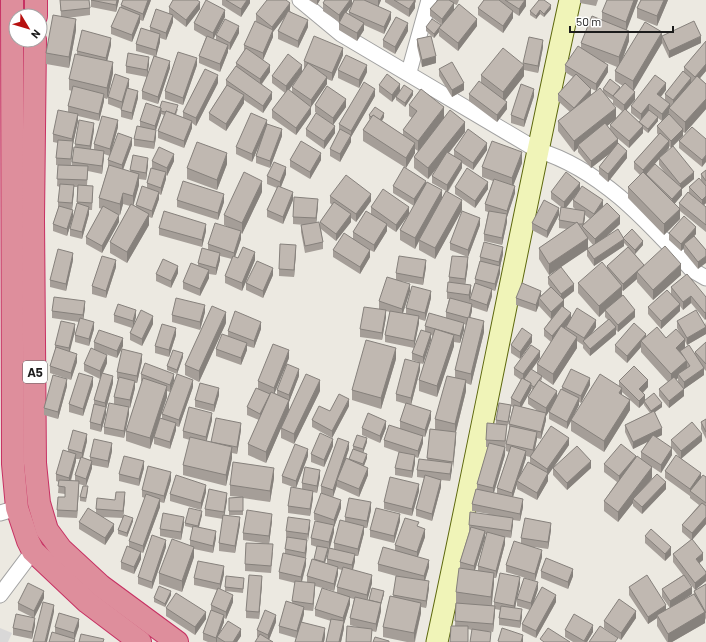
<svg xmlns="http://www.w3.org/2000/svg" width="706" height="642" font-family="Barlow,sans-serif">
  <rect width="100%" height="100%" fill="#ece9e1"/>
  <path fill="#d9d8d8" d="M0,628L12,633L8,642H0Z"/>
  <g fill="none" stroke-linecap="round" stroke-linejoin="round">
    <g stroke="#a2a2a2" stroke-width="17">
      <g id="street">
        <path d="M300,0L341,34L537,150C601,169 648,222 692,270L706,278"/>
        <path d="M409,72L429,0"/>
        <path d="M0,513L17,508"/>
        <path d="M0,595L33,551"/>
      </g>
    </g>
    <g stroke="#5d680d" stroke-width="23">
      <path id="secondary" d="M437,642C483,428 523,214 570,0"/>
    </g>
    <g stroke="#c73163" stroke-width="24">
      <g id="highway">
        <path d="M12,0L13,464L17,508L28,541L33,551L87,602L140,642"/>
        <path d="M36,16V0"/>
        <path d="M35,40L33,219L35,463L39,503L47,530L61,549L101,586L177,642"/>
      </g>
    </g>
    <use href="#street" stroke="#fff" stroke-width="15"/>
    <use href="#secondary" stroke="#f0f4b8" stroke-width="21"/>
    <use href="#highway" stroke="#de8e9c" stroke-width="22"/>
  </g>
  <g fill="#a59e98" fill-rule="evenodd">
    <path d="M60,0L90,8V15L67,18L76,30L69,68L46,64V53L61,17Z"/>
    <path d="M91,0H119L116,12L91,7Z"/>
    <path d="M151,0L143,21L140,20V22L132,42L111,34V27L121,7V5Z"/>
    <path d="M222,0H250V3L241,17L222,5Z"/>
    <path d="M309,0H320L317,5Z"/>
    <path d="M352,0V4L354,0H381L378,6L391,19L384,34L364,25V30L357,41L339,30V23L342,18L339,22L323,11V3ZM352,5L349,12V14L346,12Z"/>
    <path d="M385,0H416V3L415,2V8L409,17L385,2Z"/>
    <path d="M438,0H459L457,5L454,4V11L477,26L458,51L439,36V32L434,38L426,31V27L442,25L430,16V9Z"/>
    <path d="M484,0H526V6L519,16L513,12V18L503,33L478,15V8Z"/>
    <path d="M580,0H598L596,6L580,3Z"/>
    <path d="M638,0L626,30L629,41L623,58L662,36L701,43L669,58L662,43L633,91L626,110L639,122L641,121L631,113V106L666,90L661,97L665,100V94L684,72V67L706,41V71L700,78L706,84V109L685,133L683,132V136L671,148L669,146V148L663,155L694,179L682,189V195L674,204L679,208V203L689,193V187L701,180V174L706,170V203L704,205L706,207V232L680,211V219L664,235L628,198V187L640,175L634,169V162L658,135L657,133V126L662,121L658,118V121L648,133L643,129V133L629,148L616,137L618,143L627,158L608,182L599,174V167L609,154L591,168L578,152V148L574,152L558,131V121L570,112L558,101V94L573,77L565,72V65L581,48V43L602,20V12ZM605,62L617,67L615,71V81L623,86L620,89H603V91H596L608,72ZM590,88L596,91L591,95ZM605,95L613,100V99V104L622,111L616,118ZM615,119L610,125V130L607,126ZM659,159V165L665,173L648,172Z"/>
    <path d="M641,0H668L657,26L637,18V8Z"/>
    <path d="M169,7L200,9L186,27L173,17V22L166,40L160,38V42L156,56L170,68L158,104L142,99V91L154,56L136,51V44L150,31V27L169,13Z"/>
    <path d="M551,9L544,17L540,14L536,19L530,15V11Z"/>
    <path d="M290,10V11L308,27L298,48L278,39V31L285,17L273,32V37L263,60L270,72L262,84L272,99L263,113L244,100V103L226,131L209,120V113L226,86V80L236,67V63L244,51V45L258,23L256,21V14Z"/>
    <path d="M225,17L213,39L216,40V35L239,33L230,50L228,49V52L220,72L199,63V56L206,37L194,30V23Z"/>
    <path d="M408,31L395,54L383,47V40Z"/>
    <path d="M417,39L436,63L422,67L417,46Z"/>
    <path d="M111,45L107,61L113,73L108,97L129,86L128,88L138,98L132,120L121,117V109L108,104V97L107,99L104,98V101L99,121L78,116V121L73,144L71,166H72V162L75,147V144L94,130L91,149L94,150V144L118,127L111,152L132,145L123,170L130,172L133,155L148,165L146,180L139,179V185L133,205L136,206L147,188V183L152,168V161H174L167,176L166,175V179L161,195L159,194V199L152,218L149,217V225L127,263L110,253V242L130,206L123,204L120,215L116,214L119,222L102,253L86,244V237L102,209L99,208V198L108,167V160L110,156L104,154L102,174L88,171L87,185L93,193L92,210H89V214L82,239L70,236V229L77,206V187H74L72,209L73,217L67,236L53,231V224L58,209V202L60,187L57,186L58,165L68,166L56,165V158L58,143L53,142V134L68,112V106L72,91L69,90V79L77,54V51Z"/>
    <path d="M543,47L538,73L524,70V76L505,100L507,109L497,122L469,101V94L481,83V75L523,64V63Z"/>
    <path d="M343,55L332,81L327,79V84L311,107V114L296,135L272,118V110L285,93L272,83V76L302,72L304,69V61ZM301,73L292,87V92L289,90Z"/>
    <path d="M149,64L147,77L126,73V66Z"/>
    <path d="M197,65L183,105L165,99V91Z"/>
    <path d="M439,69L464,90L452,97L439,76Z"/>
    <path d="M338,70L367,72L359,88L338,78Z"/>
    <path d="M218,83L196,126L192,123V128L184,148L158,138V131L164,115L161,114L156,130V137L154,149L134,146V139L140,126V121L160,107L178,109L176,115L183,118V112Z"/>
    <path d="M379,85L400,91L392,102L379,92Z"/>
    <path d="M413,95L405,107L396,100V97Z"/>
    <path d="M375,96L351,137V142L340,162L330,156V149L339,131V124Z"/>
    <path d="M534,96L524,127L511,123V115Z"/>
    <path d="M315,105L346,107L333,125L335,133L324,149L306,136V129L327,121L315,112Z"/>
    <path d="M409,105L444,118L465,132L449,153L454,156V150H487L473,170L462,163V168L448,192L462,210L435,259L419,250V241L415,249L400,240V230L408,215L396,232L387,226V231L374,252L370,250V257L360,274L333,257V250L353,239V232L371,214V207L409,214L414,206L393,193V186L426,184L442,198L446,191L432,183V176L437,168L428,179L414,168V157L418,151L415,149V153L406,168L363,141V130L370,119H369V115L384,117L382,121L403,135V130L412,118L409,116Z"/>
    <path d="M267,124L282,136L270,168L256,163V156L259,145L252,162L236,154V147Z"/>
    <path d="M706,139L702,167L679,148V141Z"/>
    <path d="M290,160H321L310,179L290,167Z"/>
    <path d="M522,163L513,185L515,193L507,217V222L502,245L484,241V234L488,212L485,211V204L493,181L482,177V167Z"/>
    <path d="M227,164L217,190L187,179V168Z"/>
    <path d="M286,174L281,187L293,200L283,224L267,217V210L277,188L267,184V176Z"/>
    <path d="M455,187L488,189L475,208L455,194Z"/>
    <path d="M580,189L603,206L620,224L603,239L623,238L643,245L635,254L644,265L681,275L653,300L637,282V279L623,291L622,290V296L635,317L618,332L616,330V334L590,356L583,348V345L577,341V348L553,385L542,377V379L541,381L557,397L562,389V387L590,385L581,403L579,402V405L571,420L619,386V381L648,387L643,393L645,400L662,407L655,412L662,435L656,438L672,448L671,447V440L702,441L681,458L701,477H706V524L692,540L703,560L699,563L706,572V581L695,590L687,579L692,594L674,606L694,594V591L706,584V620L705,618V623L672,642H667L657,626V618L648,624L629,595V587L666,610L670,608L662,597V589L683,575L673,562V554L691,540L682,532V525L699,505L690,498V495V496L665,478V471L680,458L672,448V455L661,473L652,467V478L650,481L666,489L642,514L633,506V503L618,522L604,511V501L617,482L604,472V464L636,458L641,459V452L648,441L633,449L625,432V425L650,413L644,405V403L639,408L630,400V410L604,452L571,431V421L567,429L549,419V412L553,405L546,416V420L541,439L537,438L535,449L569,445L554,467L591,468L567,490L553,475V468L548,475V481L537,500L517,489V484L513,497L523,507L520,521L513,520L511,538L505,537V544L496,578H494V583L492,605L494,606V602L520,584L515,608L522,617L520,628L499,625V618L500,610L495,609L493,632L486,631L491,639L472,630L455,626L456,603V592L460,568V562L469,532V525L489,514L472,511V504L477,489V484L488,447H486V440L504,425L496,424V420L511,408L508,425H507L505,455L494,493L497,494V488L509,452L506,451V444L509,431V424L513,407L511,406V398L521,380L514,375V368L540,358L531,370L537,373V364L551,342L544,336V329L551,319L539,306V305L536,312L516,305V298L541,296L550,287L548,284V277L560,267L549,275L539,259V248L567,229L559,228V220L561,207L551,199V192ZM577,194L573,200V207L576,210L566,208ZM585,215L590,219L584,224L585,218ZM588,239L593,245L588,249ZM624,243L628,247L607,266V269L578,283V293L599,317L605,311V317L608,320L591,334L596,327L571,318L564,307L563,300L574,291L561,267L587,249V256L594,266L624,246ZM531,389L533,390L528,397V404L539,412L521,407L531,390ZM622,392L630,399L622,395ZM526,456L530,457V463L520,478L526,458ZM485,534L487,535L478,566V571L475,570L485,538Z"/>
    <path d="M262,192L242,234L241,233V239L235,257L238,258L255,260L242,291L225,283V276L232,259L220,256V260L216,275L209,274V278L200,296L183,289V282L198,266V263L208,250V244L228,227L224,225V215Z"/>
    <path d="M330,196L371,201L356,222L351,218V222L336,241L321,229L323,242V249L305,253L301,232V225H304L293,224V217L318,206L316,222L320,225V222L332,205L330,203Z"/>
    <path d="M177,200L224,202L218,220L177,207Z"/>
    <path d="M559,215L547,238L532,230V223Z"/>
    <path d="M480,225L468,257L450,250V243Z"/>
    <path d="M159,228L206,231L202,247L159,235Z"/>
    <path d="M669,233L696,234L694,236L706,250L698,269L684,252V248L681,251L669,240Z"/>
    <path d="M296,252L294,277L279,276V269Z"/>
    <path d="M503,254L500,267V273L495,291L492,290V296L487,312L472,307V311L470,318L484,332L471,385L466,383V391L456,432V440L450,481L441,480V487L432,521L416,516V509L424,478L417,477V470L427,460L430,429L435,430V419L455,378V370L466,325L464,324V330L460,343L454,342V346L437,397L419,391V380L433,336L431,335V340L423,364L420,363V370L411,405L431,419L425,437L423,436V443L418,458L415,457V463L412,478L395,475V468L401,453L384,447V440L400,428V421L406,404L396,401V394L418,362L412,360V353L414,348L385,342V335L390,312L386,311V317L382,340L360,337V329L384,310L379,309V301L396,280V273L426,267L423,285L400,281L410,291L403,313L406,314V308L431,298L425,321L419,319V323L414,347L425,331V326L446,318V312L449,299H447V292L449,282V277L468,265L465,284L471,292L470,298L475,283V279L480,261V257Z"/>
    <path d="M73,260L66,291L50,287V280Z"/>
    <path d="M116,267L106,298L92,294V286Z"/>
    <path d="M178,273L171,288L156,281V274Z"/>
    <path d="M273,275L263,298L246,290V283Z"/>
    <path d="M671,287L706,297L705,320L691,303L683,310L680,306V311L661,329L648,314V307L671,294Z"/>
    <path d="M85,308L83,319L94,329L89,346L75,342V335L79,322L52,318V311Z"/>
    <path d="M205,312L200,330L172,322V315Z"/>
    <path d="M114,315L136,317L133,327L153,324L142,346L130,340V333L132,328L114,322Z"/>
    <path d="M677,321L705,326L706,322V334L687,345L685,341V348L695,354V352L706,342V371L704,369V375L684,389V396L669,408L659,396V389L668,382L641,352V347L627,363L615,352V345L646,337L666,338L681,336L677,328ZM678,378V381L682,388L676,380Z"/>
    <path d="M226,323L199,382L185,375V365Z"/>
    <path d="M261,329L254,348L247,346V350L241,365L216,356V349L228,335V331Z"/>
    <path d="M75,331L69,352L77,362L71,380L50,373V366L55,350V345Z"/>
    <path d="M176,335L169,357L155,353V346Z"/>
    <path d="M94,342L123,346L117,358L94,350Z"/>
    <path d="M532,342L520,359L511,353V345Z"/>
    <path d="M183,357L177,374L167,370V366Z"/>
    <path d="M289,358L274,393L277,394V390L299,376L289,402V410L320,391L294,444L281,438V428L266,463L248,455V444L259,420L247,415V407L258,388V381Z"/>
    <path d="M396,359L381,409L352,400V390Z"/>
    <path d="M142,361L137,383H135V388L130,408L129,407V414L124,438L104,434V427L114,404V397L118,379H117V372Z"/>
    <path d="M107,363L103,373L113,383L106,409V414L101,432L90,429V422L94,405V400L100,379L84,371V364Z"/>
    <path d="M141,374L174,381L170,392L167,391V397L154,436L162,418V414L193,387L179,427L176,426V430L170,449L154,444V437L150,449L126,441V431L142,382L141,381Z"/>
    <path d="M93,385L83,416L69,412V404Z"/>
    <path d="M67,386L58,419L44,415V408Z"/>
    <path d="M219,395L214,412L195,407V400Z"/>
    <path d="M349,406L332,438L312,427V420L330,411Z"/>
    <path d="M706,419V439L701,429V422Z"/>
    <path d="M212,420L206,441L211,442L241,430L237,454L232,453V458L226,486L183,475V465L190,440L183,438V431Z"/>
    <path d="M362,428H386L380,443L362,435Z"/>
    <path d="M87,441L83,458L90,460V457L112,451L108,468L92,465V468L86,486L88,490L86,502L80,501V497L86,486L79,484L77,518L57,517V510L65,497V494L58,493L59,482L56,481V474L68,451V449ZM76,459H80L75,475V481H71L76,461Z"/>
    <path d="M367,442L363,453L367,458L364,466L368,475L359,497L337,487V485L333,497L321,493V486L349,449L346,458L349,460L353,449V446Z"/>
    <path d="M333,446L324,467L311,462V454Z"/>
    <path d="M308,456L296,488L282,483V476Z"/>
    <path d="M144,468L139,486L119,481V474Z"/>
    <path d="M320,477L317,493L313,492V498L310,516L288,513V506L302,489V483Z"/>
    <path d="M274,478L270,502L243,498V515H229V498L240,497L230,496V485Z"/>
    <path d="M171,480L164,503L160,502V507L143,553L141,552V559L134,574L121,569V562L129,547V541L145,498L142,497V490Z"/>
    <path d="M419,491L412,516L384,509V502Z"/>
    <path d="M206,492L201,510L170,501V494Z"/>
    <path d="M125,499L123,517L133,521L127,537L118,534V530L123,518L102,517L114,531L105,545L79,529V522L96,513V509L115,500Z"/>
    <path d="M227,500L224,515L240,524L235,553L219,551V543L223,519L205,516V509Z"/>
    <path d="M341,508L334,527V532L330,548L334,549V543L345,521V517L371,510L367,528H364V533L358,556H355V561L353,570L372,583L367,600H369L384,594L381,604V611L376,632L372,631V636L357,627L350,625V618L354,599L350,598V604L344,624V628L341,642H326L331,621L315,616V609L337,593V587L342,570L338,569V574L334,591L315,586L313,611L304,610V614L302,622L325,636L324,642H295L296,638L279,633V626L292,603L295,583L279,579V572L285,554V549L287,538H286V531L310,527L307,541V548L306,558V565L302,582H307V576L314,560L317,547L311,545V538L317,521L314,520V513ZM328,549L329,550L327,559V563H325L328,552Z"/>
    <path d="M202,515L199,527L216,538L213,553L194,549V557L182,592L159,584V573L190,545V540L193,528L185,526V523Z"/>
    <path d="M272,521L269,544L243,540V533Z"/>
    <path d="M400,521L394,543L370,537V530Z"/>
    <path d="M184,524L181,540L160,536V529Z"/>
    <path d="M419,527L425,537L418,557L429,567L425,580L429,588L426,608L421,607V613L415,642H407L383,637V627L393,597L396,576L378,571V564L395,551V545Z"/>
    <path d="M551,530L548,549L534,547L542,557L535,581L506,572V565L521,543V538Z"/>
    <path d="M645,536L671,555L665,561L645,543Z"/>
    <path d="M166,547L152,589L138,584V577Z"/>
    <path d="M273,552L271,573L245,571V564Z"/>
    <path d="M541,571L573,576L568,589L541,578Z"/>
    <path d="M224,574L220,589L233,602L226,619L224,618V622L220,633L241,636L237,642H217V640V642H208L203,640V633L211,612V605L217,590L194,585V578Z"/>
    <path d="M244,582L243,593L225,591V587Z"/>
    <path d="M262,584L259,619L246,618V611Z"/>
    <path d="M538,589L533,604L556,602L536,638L522,631V624L530,610L517,606V599Z"/>
    <path d="M171,595L165,607L154,602V598Z"/>
    <path d="M44,598L34,618L35,625L32,639L13,635V628L34,618L18,610V603Z"/>
    <path d="M166,608L206,619L195,635L166,616Z"/>
    <path d="M636,618L621,640L604,628V621Z"/>
    <path d="M276,622L269,640L257,637V630Z"/>
    <path d="M79,626L75,639V642L55,633V627Z"/>
    <path d="M565,630L593,632L587,642H573L565,637Z"/>
  </g>
  <g fill="#86817c">
    <path d="M117,0H119L116,12V5Z"/>
    <path d="M148,0H151L143,21V14Z"/>
    <path d="M247,0H250V3L241,17V9Z"/>
    <path d="M317,0H320L317,5Z"/>
    <path d="M350,0H352V5L339,22V15Z"/>
    <path d="M378,0H381L378,8Z"/>
    <path d="M415,0V8L409,17V9Z"/>
    <path d="M525,0H526V6L519,16V9Z"/>
    <path d="M634,0H638L626,32V22Z"/>
    <path d="M664,0H668L657,26V16Z"/>
    <path d="M200,2V9L186,27V20Z"/>
    <path d="M290,3V10L273,32V37L263,60V53L272,33V27Z"/>
    <path d="M454,3V11L442,26V19Z"/>
    <path d="M551,5V9L544,17V14Z"/>
    <path d="M225,10V17L213,40V33Z"/>
    <path d="M540,10V14L536,19V16Z"/>
    <path d="M513,11V18L503,33V26Z"/>
    <path d="M391,12V19L384,34V27Z"/>
    <path d="M140,15V22L132,42V35Z"/>
    <path d="M173,15V22L166,40V33Z"/>
    <path d="M76,19V30L69,68V57Z"/>
    <path d="M477,19V26L458,51V43Z"/>
    <path d="M308,20V27L298,48V41Z"/>
    <path d="M364,23V30L357,41V33Z"/>
    <path d="M408,23V31L395,54V47Z"/>
    <path d="M239,26V33L230,50V43Z"/>
    <path d="M439,28V32L434,38V34Z"/>
    <path d="M629,31V41L619,68V57Z"/>
    <path d="M662,32V43L633,92V81Z"/>
    <path d="M160,34V42L156,57V50Z"/>
    <path d="M701,36V43L669,58V51Z"/>
    <path d="M111,38V45L106,66V58Z"/>
    <path d="M543,40V47L538,73V66Z"/>
    <path d="M228,45V52L220,72V64Z"/>
    <path d="M343,48V55L332,81V73Z"/>
    <path d="M436,56V63L422,67V60Z"/>
    <path d="M149,57V64L147,77V70Z"/>
    <path d="M197,58V65L183,105V98Z"/>
    <path d="M170,61V68L158,104V97Z"/>
    <path d="M113,62V73L107,99V88Z"/>
    <path d="M706,64V71L695,84V77Z"/>
    <path d="M270,65V72L260,86V79Z"/>
    <path d="M302,65V72L286,94V86Z"/>
    <path d="M367,65V72L359,88V80Z"/>
    <path d="M524,65V76L503,103V92Z"/>
    <path d="M608,65V72L596,91V84Z"/>
    <path d="M218,75V83L196,126V118Z"/>
    <path d="M327,77V84L311,107V114L296,135V128L311,107V100Z"/>
    <path d="M691,78V85L673,107V100Z"/>
    <path d="M129,79V86L122,109V102Z"/>
    <path d="M464,83V90L452,97V90Z"/>
    <path d="M666,83V90L657,101V94Z"/>
    <path d="M400,84V91L392,102V95Z"/>
    <path d="M620,87V91L613,96V100V96Z"/>
    <path d="M375,89V96L351,137V142L340,162V154L351,136V131Z"/>
    <path d="M534,89V96L524,127V120Z"/>
    <path d="M591,89V96L574,108Z"/>
    <path d="M138,91V98L132,120V113Z"/>
    <path d="M413,91V95L405,107V103Z"/>
    <path d="M272,92V99L263,113V106Z"/>
    <path d="M635,92V100L624,113V105Z"/>
    <path d="M104,94V101L99,121V114Z"/>
    <path d="M244,95V103L226,131V124Z"/>
    <path d="M346,99V107L333,125V118Z"/>
    <path d="M706,99V109L685,133V122Z"/>
    <path d="M507,102V109L497,122V115Z"/>
    <path d="M649,104V111L641,121V114Z"/>
    <path d="M670,104V109L669,108V113L662,121V114Z"/>
    <path d="M444,107V118L418,152V141Z"/>
    <path d="M161,108V115L156,130V137L154,149L155,126Z"/>
    <path d="M616,108V119L580,147L578,145V148L574,152V141Z"/>
    <path d="M384,113V117L379,125V121Z"/>
    <path d="M78,114V121L73,144L71,166L72,139Z"/>
    <path d="M658,117V121L648,133V129Z"/>
    <path d="M118,120V127L110,156V149Z"/>
    <path d="M267,120V127L252,162V154Z"/>
    <path d="M192,121V128L184,148V141Z"/>
    <path d="M465,122V132L428,179V168Z"/>
    <path d="M94,123V130L90,153V146Z"/>
    <path d="M335,126V133L324,149V141Z"/>
    <path d="M643,126V133L629,148V141Z"/>
    <path d="M282,129V136L270,168V161Z"/>
    <path d="M683,129V136L671,148V141Z"/>
    <path d="M132,138V145L122,172V165Z"/>
    <path d="M618,139V147L591,168V161Z"/>
    <path d="M669,141V148L643,177V170Z"/>
    <path d="M415,143V153L406,168V158Z"/>
    <path d="M487,143V150L473,170V163Z"/>
    <path d="M104,151V158L102,174V166Z"/>
    <path d="M627,151V158L608,182V174Z"/>
    <path d="M522,152V163L512,189V178Z"/>
    <path d="M227,153V164L217,190V180Z"/>
    <path d="M321,153V160L310,179V172Z"/>
    <path d="M174,154V161L167,176V168Z"/>
    <path d="M706,155V162L702,167V160Z"/>
    <path d="M148,158V165L146,180V173Z"/>
    <path d="M462,161V168L447,192V185Z"/>
    <path d="M286,167V174L280,189V182Z"/>
    <path d="M166,172V179L161,195V188Z"/>
    <path d="M694,172V179L682,189V195L672,207V199L680,190V184Z"/>
    <path d="M139,174V185L133,207V196Z"/>
    <path d="M262,181V192L242,234V223Z"/>
    <path d="M426,181V188L414,206V199Z"/>
    <path d="M488,182V189L475,208V201Z"/>
    <path d="M580,183V190L564,210V202Z"/>
    <path d="M74,185V192L72,210V203Z"/>
    <path d="M515,186V193L507,217V222L502,245V238L507,216V211Z"/>
    <path d="M442,190V201L419,240V241L415,249V238Z"/>
    <path d="M159,192V199L152,218V211Z"/>
    <path d="M293,192V200L283,224V217Z"/>
    <path d="M123,193V204L120,215V204Z"/>
    <path d="M224,194V202L218,220V213Z"/>
    <path d="M371,194V201L356,222V214Z"/>
    <path d="M706,196V203L702,207V200Z"/>
    <path d="M318,199V206L316,226V218Z"/>
    <path d="M462,200V210L435,259V248Z"/>
    <path d="M603,200V207L594,221V214Z"/>
    <path d="M89,207V214L82,239V232Z"/>
    <path d="M409,207V214L396,232V225Z"/>
    <path d="M559,208V215L547,238V231Z"/>
    <path d="M680,209V219L664,235V224Z"/>
    <path d="M73,210V217L67,236V229Z"/>
    <path d="M585,211V218L583,227V224Z"/>
    <path d="M149,214V225L127,263V252Z"/>
    <path d="M351,214V222L336,241V234Z"/>
    <path d="M119,215V222L102,253V246Z"/>
    <path d="M620,216V224L595,247V239Z"/>
    <path d="M480,218V225L468,257V250Z"/>
    <path d="M206,224V231L202,247V240Z"/>
    <path d="M387,224V231L374,252V245Z"/>
    <path d="M696,227V234L685,246L684,244V248L681,251V244Z"/>
    <path d="M241,231V239L234,260V253Z"/>
    <path d="M588,238V249L549,275V264Z"/>
    <path d="M624,239V246L594,266V259Z"/>
    <path d="M643,241V245L635,254V250Z"/>
    <path d="M296,245V252L294,277V270Z"/>
    <path d="M503,247V254L500,267V273L495,291V284L499,268V262Z"/>
    <path d="M370,250V257L360,274V267Z"/>
    <path d="M255,252V260L242,291V283Z"/>
    <path d="M73,253V260L66,291V284Z"/>
    <path d="M220,253V260L216,275V268Z"/>
    <path d="M706,256V263L698,269V262Z"/>
    <path d="M468,257V265L465,286V279Z"/>
    <path d="M116,260V267L106,298V291Z"/>
    <path d="M426,260V267L423,285V278Z"/>
    <path d="M681,264V275L653,300V290Z"/>
    <path d="M644,265L637,272V279L623,291V284Z"/>
    <path d="M178,266V273L171,288V281Z"/>
    <path d="M273,268V275L263,298V291Z"/>
    <path d="M209,270V278L200,296V289Z"/>
    <path d="M410,284V291L402,316V309Z"/>
    <path d="M574,284V291L561,301V294Z"/>
    <path d="M471,285V292L469,302V295Z"/>
    <path d="M622,286V297L605,310V311L599,317V306Z"/>
    <path d="M492,289V296L487,312V305Z"/>
    <path d="M431,291V298L425,321V313Z"/>
    <path d="M541,291V298H539V305L536,312V305Z"/>
    <path d="M691,296V303L683,310V302Z"/>
    <path d="M564,300V308L551,319V312Z"/>
    <path d="M85,301V308L83,322V315Z"/>
    <path d="M472,304V311L468,325V318Z"/>
    <path d="M680,304V311L661,329V321Z"/>
    <path d="M205,305V312L200,330V322Z"/>
    <path d="M136,310V317L133,328V321Z"/>
    <path d="M386,310V317L382,340V333Z"/>
    <path d="M635,310V317L618,332V325Z"/>
    <path d="M226,312V323L199,382V371Z"/>
    <path d="M706,312V319L705,320V313Z"/>
    <path d="M571,313V320L552,344V336Z"/>
    <path d="M153,316V324L142,346V339Z"/>
    <path d="M419,316V323L414,348V341Z"/>
    <path d="M596,320V327L585,344L584,342V338Z"/>
    <path d="M484,321V332L471,385V374Z"/>
    <path d="M94,322V329L89,346V339Z"/>
    <path d="M261,322V329L254,348V341Z"/>
    <path d="M464,323V330L460,343V336Z"/>
    <path d="M75,324V331L69,355V348Z"/>
    <path d="M616,327V334L590,356V349Z"/>
    <path d="M706,327V334L687,345V338Z"/>
    <path d="M176,328V335L169,357V350Z"/>
    <path d="M431,333V340L423,364V357Z"/>
    <path d="M646,334V341H641V347L627,363V356Z"/>
    <path d="M454,335V346L437,397V386Z"/>
    <path d="M532,335V342L520,359V352Z"/>
    <path d="M577,337V348L553,385V374Z"/>
    <path d="M123,338V346L117,358V351Z"/>
    <path d="M685,339V350L680,351V354L676,348Z"/>
    <path d="M247,343V350L241,365V358Z"/>
    <path d="M396,348V359L381,409V398Z"/>
    <path d="M289,350V358L274,395V388Z"/>
    <path d="M540,351V358L523,382V374Z"/>
    <path d="M183,353V357L177,374V370Z"/>
    <path d="M77,354V362L71,380V373Z"/>
    <path d="M142,354V361L137,383V376Z"/>
    <path d="M107,355V363L100,379V371Z"/>
    <path d="M687,360V370L678,374V378L671,385V374Z"/>
    <path d="M420,363V370L411,405V398Z"/>
    <path d="M704,368V375L684,389V396L669,408V401L684,389V382Z"/>
    <path d="M299,369V376L289,402V410L266,463V452L289,400V395Z"/>
    <path d="M174,374V381L170,392V385Z"/>
    <path d="M113,376V383L106,409V414L101,432V425L105,408V403Z"/>
    <path d="M93,377V385L83,416V409Z"/>
    <path d="M590,378V385L581,403V396Z"/>
    <path d="M67,379V386L58,419V412Z"/>
    <path d="M193,380V387L179,427V420Z"/>
    <path d="M320,380V391L294,444V434Z"/>
    <path d="M466,380V391L455,435V424Z"/>
    <path d="M648,380V387L639,396V389Z"/>
    <path d="M135,381V388L130,408V400Z"/>
    <path d="M531,383V390L520,410V403Z"/>
    <path d="M167,386V397L150,449V438Z"/>
    <path d="M219,388V395L214,412V405Z"/>
    <path d="M622,388V399L619,393Z"/>
    <path d="M557,391V398L546,416V408Z"/>
    <path d="M270,394L260,421V414Z"/>
    <path d="M645,395V402L644,401V403L639,408V401Z"/>
    <path d="M579,398V405L567,429V422Z"/>
    <path d="M349,399V406L332,438V431Z"/>
    <path d="M630,400V410L604,452V441Z"/>
    <path d="M662,403V407L651,415V411Z"/>
    <path d="M511,405V408L508,425V422Z"/>
    <path d="M129,407V414L124,438V431Z"/>
    <path d="M431,411V419L425,437V430Z"/>
    <path d="M212,413V420L206,444V437Z"/>
    <path d="M546,413V420L541,439V432Z"/>
    <path d="M386,421V428L380,443V436Z"/>
    <path d="M176,423V430L170,449V442Z"/>
    <path d="M241,423V430L237,454V447Z"/>
    <path d="M662,428V435L633,449V442Z"/>
    <path d="M456,432V440L453,469V462Z"/>
    <path d="M537,432V439L533,457V450Z"/>
    <path d="M87,434V441L82,460V453Z"/>
    <path d="M702,434V441L681,459V451Z"/>
    <path d="M423,436V443L418,458V451Z"/>
    <path d="M367,438V442L363,453V449Z"/>
    <path d="M569,438V445L548,475V481L537,500V493L547,475V469Z"/>
    <path d="M333,439V446L324,467V460Z"/>
    <path d="M349,442V449L338,481L337,480V485L333,497V490Z"/>
    <path d="M112,443V451L108,468V461Z"/>
    <path d="M232,447V458L226,486V475Z"/>
    <path d="M505,447V455L493,495V488Z"/>
    <path d="M672,448V455L661,473V465Z"/>
    <path d="M308,449V456L296,488V481Z"/>
    <path d="M526,451V458L518,482L517,481V484L512,500V493Z"/>
    <path d="M76,454V461L69,485V478Z"/>
    <path d="M367,454V458L363,468V464Z"/>
    <path d="M415,455V463L412,478V471Z"/>
    <path d="M636,456V464L619,484V476Z"/>
    <path d="M92,461V468L86,486V479Z"/>
    <path d="M144,461V468L139,486V479Z"/>
    <path d="M591,461V468L567,490V483Z"/>
    <path d="M452,463V470L450,481V474Z"/>
    <path d="M652,467V478L635,500L633,499V503L618,522V512Z"/>
    <path d="M274,468V478L270,502V491Z"/>
    <path d="M368,468V475L359,497V489Z"/>
    <path d="M320,470V477L317,493V486Z"/>
    <path d="M171,472V480L164,503V496Z"/>
    <path d="M701,473V480L690,491V496V489Z"/>
    <path d="M441,480V487L432,521V514Z"/>
    <path d="M79,481V488L77,518V511Z"/>
    <path d="M666,482V489L642,514V507Z"/>
    <path d="M419,484V491L412,516V509Z"/>
    <path d="M206,485V492L201,510V503Z"/>
    <path d="M313,491V498L310,516V509Z"/>
    <path d="M125,492V499L123,518V511Z"/>
    <path d="M227,493V500L224,519V512Z"/>
    <path d="M160,499V507L143,553V546Z"/>
    <path d="M523,499V507L520,521V514Z"/>
    <path d="M341,500V508L334,527V520Z"/>
    <path d="M371,502V510L367,528V521Z"/>
    <path d="M202,511V515L198,530V526Z"/>
    <path d="M272,514V521L269,544V536Z"/>
    <path d="M400,514V521L394,543V536Z"/>
    <path d="M184,517V524L181,540V532Z"/>
    <path d="M240,517V524L235,553V546Z"/>
    <path d="M706,517V524L692,540V533Z"/>
    <path d="M133,518V521L127,537V533Z"/>
    <path d="M513,518V525L511,538V531Z"/>
    <path d="M310,520V527L308,541V534Z"/>
    <path d="M551,523V530L548,549V542Z"/>
    <path d="M114,524V531L105,545V538Z"/>
    <path d="M334,525V532L329,550V542Z"/>
    <path d="M364,526V533L358,556V549Z"/>
    <path d="M425,529V537L417,559V552Z"/>
    <path d="M216,531V538L213,553V546Z"/>
    <path d="M485,531V538L474,573V566Z"/>
    <path d="M505,537V544L496,578V571Z"/>
    <path d="M166,540V547L152,589V582Z"/>
    <path d="M307,540V548L305,559L306,558V565L301,584V577L305,560V553Z"/>
    <path d="M194,547V557L182,592V581Z"/>
    <path d="M671,547V555L665,561V554Z"/>
    <path d="M328,548V552L324,566V562Z"/>
    <path d="M542,550V557L535,581V574Z"/>
    <path d="M141,552V559L134,574V567Z"/>
    <path d="M703,553V560L696,566V559Z"/>
    <path d="M355,554V561L352,572V565Z"/>
    <path d="M429,560V567L424,584V576Z"/>
    <path d="M224,566V574L220,591V584Z"/>
    <path d="M338,567V574L334,591V584Z"/>
    <path d="M573,569V576L568,589V582Z"/>
    <path d="M494,573V583L491,607V597Z"/>
    <path d="M706,574V581L695,590V583Z"/>
    <path d="M372,575V583L367,602V595Z"/>
    <path d="M262,576V584L259,619V612Z"/>
    <path d="M520,577V584L514,613V606Z"/>
    <path d="M429,581V588L426,608V601Z"/>
    <path d="M538,582V589L531,611V603Z"/>
    <path d="M315,583V590L313,611V604Z"/>
    <path d="M692,587V594L670,609V601Z"/>
    <path d="M44,591V598L34,618V611Z"/>
    <path d="M171,591V595L165,607V604Z"/>
    <path d="M384,591V594L381,604V611L376,632V624Z"/>
    <path d="M233,595V602L226,619V612Z"/>
    <path d="M556,595V602L536,638V631Z"/>
    <path d="M350,597V604L344,624V628L341,642H339L343,623V618Z"/>
    <path d="M421,603V613L414,642V633Z"/>
    <path d="M54,605V612L47,642H45Z"/>
    <path d="M666,605V612L657,615V618L648,624V617Z"/>
    <path d="M495,606V613L493,632V624Z"/>
    <path d="M304,607V614L297,638V631Z"/>
    <path d="M522,609V617L520,628V621Z"/>
    <path d="M636,611V618L621,640V633Z"/>
    <path d="M206,612V619L195,635V627Z"/>
    <path d="M705,612V623L672,642H668V634Z"/>
    <path d="M224,615V622L218,637H217V642H216V638Z"/>
    <path d="M276,615V622L268,642V635Z"/>
    <path d="M35,618V625L32,639V632Z"/>
    <path d="M79,619V626L74,640V633Z"/>
    <path d="M593,625V632L587,642H584Z"/>
    <path d="M325,628V636L324,642H322Z"/>
    <path d="M241,629V636L237,642H233Z"/>
    <path d="M523,635V642H521Z"/>
  </g>
  <g fill="#c0b8b1" stroke="#86817c">
    <path d="M60,0H89L90,8L61,11Z"/>
    <path d="M91,0H117L116,5Z"/>
    <path d="M123,0H148L143,14L121,5Z"/>
    <path d="M173,0H197L200,2L186,20L169,7Z"/>
    <path d="M206,0L225,10L213,33L194,23Z"/>
    <path d="M226,0H247L241,9Z"/>
    <path d="M267,0H286L290,3L272,27L256,14Z"/>
    <path d="M325,0H350L339,15L323,3Z"/>
    <path d="M354,0H364L391,12L384,27L349,12Z"/>
    <path d="M394,0H415L409,9Z"/>
    <path d="M438,0H449L454,3L442,19L430,9Z"/>
    <path d="M484,0H499L513,11L503,26L478,8Z"/>
    <path d="M505,0H525L519,9Z"/>
    <path d="M539,0H544L551,5L544,14L540,10L536,16L530,11Z"/>
    <path d="M607,0H634L626,22L602,12Z"/>
    <path d="M641,0H664L657,16L637,8Z"/>
    <path d="M459,4L477,19L458,43L439,28Z"/>
    <path d="M120,7L140,15L132,35L111,27Z"/>
    <path d="M156,9L173,15L166,33L150,27Z"/>
    <path d="M288,11L308,20L298,41L278,31Z"/>
    <path d="M345,12L364,23L357,33L339,23Z"/>
    <path d="M53,15L76,19L69,57L46,53Z"/>
    <path d="M592,16L629,31L619,57L581,43Z"/>
    <path d="M396,17L408,23L395,47L383,40Z"/>
    <path d="M225,19L239,26L230,43L216,35Z"/>
    <path d="M432,19L441,25L434,34L426,27Z"/>
    <path d="M255,21L273,30L263,53L244,45Z"/>
    <path d="M694,21L701,36L669,51L662,36Z"/>
    <path d="M645,22L662,32L633,81L615,71Z"/>
    <path d="M141,28L160,34L156,50L136,44Z"/>
    <path d="M82,30L111,38L106,58L77,51Z"/>
    <path d="M207,36L228,45L220,64L199,56Z"/>
    <path d="M314,36L343,48L332,73L304,61Z"/>
    <path d="M431,36L436,56L422,60L417,39Z"/>
    <path d="M529,37L543,40L538,66L523,63Z"/>
    <path d="M706,41V64L695,77L684,67Z"/>
    <path d="M578,46L608,65L596,84L565,65Z"/>
    <path d="M246,48L270,65L260,79L236,63Z"/>
    <path d="M503,48L524,65L503,92L481,75Z"/>
    <path d="M178,52L197,58L183,98L165,91Z"/>
    <path d="M128,53L149,57L147,70L126,66Z"/>
    <path d="M75,54L113,62L107,88L69,79Z"/>
    <path d="M288,54L302,65L286,86L272,76Z"/>
    <path d="M346,55L367,65L359,80L338,70Z"/>
    <path d="M154,56L170,61L158,97L142,91Z"/>
    <path d="M452,62L464,83L452,90L439,69Z"/>
    <path d="M308,63L327,77L311,100L292,87Z"/>
    <path d="M236,66L272,92L263,106L226,80Z"/>
    <path d="M205,69L218,75L196,118L183,112Z"/>
    <path d="M683,71L691,78L673,100L665,94Z"/>
    <path d="M115,74L129,79L122,102L108,97Z"/>
    <path d="M387,74L400,84L392,95L379,85Z"/>
    <path d="M576,74L591,89L574,108L558,94Z"/>
    <path d="M655,75L666,83L657,94L670,104L662,114L649,104L641,114L631,106Z"/>
    <path d="M697,76L706,84V99L685,122L669,108Z"/>
    <path d="M610,79L620,87L613,96L603,89Z"/>
    <path d="M479,81L507,102L497,115L469,94Z"/>
    <path d="M364,82L375,89L351,131L339,124Z"/>
    <path d="M625,83L635,92L624,105L613,96Z"/>
    <path d="M521,84L534,89L524,120L511,115Z"/>
    <path d="M227,85L244,95L226,124L209,113Z"/>
    <path d="M404,85L413,91L405,103L396,97Z"/>
    <path d="M73,86L104,94L99,114L68,106Z"/>
    <path d="M327,86L346,99L333,118L315,105Z"/>
    <path d="M127,88L138,91L132,113L121,110Z"/>
    <path d="M600,88L616,108L574,141L558,121Z"/>
    <path d="M288,89L311,107L296,128L272,110Z"/>
    <path d="M421,89L444,107L418,141L403,130L417,111L409,105Z"/>
    <path d="M162,101L178,105L175,114L166,111L165,112L161,111V108L160,107Z"/>
    <path d="M146,103L161,108L155,126L140,121Z"/>
    <path d="M375,107L384,113L380,120L373,115L371,117L369,115Z"/>
    <path d="M625,109L643,126L629,141L610,125Z"/>
    <path d="M58,110L78,114L72,139L53,134Z"/>
    <path d="M450,110L465,122L428,168L414,157Z"/>
    <path d="M649,110L658,117L648,129L639,122Z"/>
    <path d="M166,111L192,121L184,141L158,131Z"/>
    <path d="M251,113L267,120L252,154L236,147Z"/>
    <path d="M316,113L335,126L324,141L306,129Z"/>
    <path d="M669,114L683,129L671,141L657,126Z"/>
    <path d="M373,115L415,143L406,158L363,130Z"/>
    <path d="M102,116L118,120L110,149L94,144Z"/>
    <path d="M79,120L94,123L90,146L75,144Z"/>
    <path d="M605,123L618,139L591,161L578,145Z"/>
    <path d="M267,124L282,129L270,161L256,156Z"/>
    <path d="M137,126L156,130L154,142L134,139Z"/>
    <path d="M692,127L706,139V155L702,160L679,141Z"/>
    <path d="M340,129L351,135L340,154L330,149Z"/>
    <path d="M468,129L487,143L473,163L454,150Z"/>
    <path d="M118,133L132,138L122,165L108,160Z"/>
    <path d="M660,133L669,141L643,170L634,162Z"/>
    <path d="M58,140L73,141L71,159L56,158Z"/>
    <path d="M301,141L321,153L310,172L290,160Z"/>
    <path d="M492,141L522,152L512,178L482,167Z"/>
    <path d="M197,142L227,153L217,180L187,168Z"/>
    <path d="M618,143L627,151L608,174L599,167Z"/>
    <path d="M673,146L694,172L680,184L659,158Z"/>
    <path d="M74,147L104,151L102,166L72,162Z"/>
    <path d="M159,147L174,154L167,168L152,161Z"/>
    <path d="M447,152L462,161L447,185L432,176Z"/>
    <path d="M133,155L148,158L146,173L130,170Z"/>
    <path d="M274,162L286,167L280,182L267,176Z"/>
    <path d="M655,164L682,188L672,199L646,174Z"/>
    <path d="M58,165L88,166L87,180L57,179Z"/>
    <path d="M109,165L139,174L133,196L123,193L120,204L99,198Z"/>
    <path d="M404,167L426,181L414,199L393,186Z"/>
    <path d="M151,168L166,172L161,188L147,183Z"/>
    <path d="M467,168L488,182L475,201L455,187Z"/>
    <path d="M706,170V181L701,174Z"/>
    <path d="M244,172L262,181L242,223L224,215Z"/>
    <path d="M566,172L580,183L564,202L551,192Z"/>
    <path d="M643,172L680,209L664,224L628,187Z"/>
    <path d="M346,175L371,194L356,214L330,196Z"/>
    <path d="M699,178L706,186V196L702,200L689,187Z"/>
    <path d="M494,179L515,186L507,211L485,204Z"/>
    <path d="M183,181L224,194L218,213L177,200Z"/>
    <path d="M427,182L442,190L415,238L400,230Z"/>
    <path d="M60,184L74,185L72,203L58,202Z"/>
    <path d="M78,185L93,186L92,203L77,202Z"/>
    <path d="M142,186L159,192L152,211L136,205Z"/>
    <path d="M278,186L293,192L283,217L267,210Z"/>
    <path d="M582,186L603,200L594,214L573,200Z"/>
    <path d="M383,189L409,207L396,225L371,207Z"/>
    <path d="M446,191L462,200L435,248L419,240Z"/>
    <path d="M688,192L706,207V225L679,203Z"/>
    <path d="M294,197L318,199L316,218L293,217Z"/>
    <path d="M544,200L559,208L547,231L532,223Z"/>
    <path d="M334,202L351,214L336,234L320,222Z"/>
    <path d="M77,203L89,207L82,232L70,229Z"/>
    <path d="M607,203L620,216L595,239L582,226Z"/>
    <path d="M131,204L149,214L127,252L110,242Z"/>
    <path d="M59,206L73,210L67,229L53,224Z"/>
    <path d="M103,206L119,215L102,246L86,237Z"/>
    <path d="M561,207L585,211L583,224H578L577,222L576,223L559,220Z"/>
    <path d="M164,211L206,224L202,240L159,228Z"/>
    <path d="M366,211L387,224L374,245L353,232Z"/>
    <path d="M462,211L480,218L468,250L450,243Z"/>
    <path d="M489,211L507,214L502,238L484,234Z"/>
    <path d="M684,216L696,227L681,244L669,233Z"/>
    <path d="M319,222L323,242L305,246L301,225Z"/>
    <path d="M577,222L588,238L549,264L539,248Z"/>
    <path d="M215,223L241,231L234,253L208,244Z"/>
    <path d="M618,229L624,239L594,259L587,249Z"/>
    <path d="M632,229L643,241L635,250L623,238Z"/>
    <path d="M344,233L370,250L360,267L333,250Z"/>
    <path d="M694,236L706,250V256L698,262L684,244Z"/>
    <path d="M484,242L503,247L499,262L480,257Z"/>
    <path d="M280,244L296,245L294,270L279,269Z"/>
    <path d="M665,246L681,264L653,290L637,272Z"/>
    <path d="M243,247L255,252L242,283L225,276L233,256L238,258Z"/>
    <path d="M628,247L644,265L623,284L607,266Z"/>
    <path d="M202,248L220,253L216,268L198,263Z"/>
    <path d="M58,249L73,253L66,284L50,280Z"/>
    <path d="M102,256L116,260L106,291L92,286Z"/>
    <path d="M399,256L426,260L423,278L396,273Z"/>
    <path d="M452,256L468,257L465,279L449,277Z"/>
    <path d="M163,259L178,266L171,281L156,274Z"/>
    <path d="M257,261L273,268L263,291L246,283Z"/>
    <path d="M480,261L500,266L495,284L475,279Z"/>
    <path d="M602,262L622,286L599,306L578,283Z"/>
    <path d="M191,263L209,270L200,289L183,282Z"/>
    <path d="M561,267L574,284L561,294L548,277Z"/>
    <path d="M687,274L706,297V312L705,313L691,296L683,302L671,287Z"/>
    <path d="M387,277L410,284L402,309L379,301Z"/>
    <path d="M448,282L471,285L469,295L447,292Z"/>
    <path d="M475,283L492,289L487,305L470,299Z"/>
    <path d="M522,283L541,291L536,305L516,298Z"/>
    <path d="M412,286L431,291L425,313L406,308Z"/>
    <path d="M551,287L564,300L551,312L539,298Z"/>
    <path d="M667,290L680,304L661,321L648,307Z"/>
    <path d="M623,295L635,310L618,325L605,310Z"/>
    <path d="M54,297L85,301L83,315L52,311Z"/>
    <path d="M176,298L205,305L200,322L172,315Z"/>
    <path d="M450,298L472,304L469,317L468,318L446,312Z"/>
    <path d="M118,304L136,310L133,321L114,315Z"/>
    <path d="M212,306L226,312L199,371L185,365Z"/>
    <path d="M562,306L571,313L552,336L544,329Z"/>
    <path d="M364,307L386,310L382,333L360,329Z"/>
    <path d="M577,308L596,320L584,338L566,327Z"/>
    <path d="M141,310L153,316L142,339L130,333Z"/>
    <path d="M696,310L706,327L687,338L677,321Z"/>
    <path d="M235,311L261,322L254,341L228,331Z"/>
    <path d="M390,311L419,316L414,341L385,335Z"/>
    <path d="M429,313L464,323L460,336L425,326Z"/>
    <path d="M468,317L484,321L471,374L455,370Z"/>
    <path d="M80,318L94,322L89,339L75,335Z"/>
    <path d="M609,319L616,327L590,349L583,341Z"/>
    <path d="M61,321L75,324L69,348L55,345Z"/>
    <path d="M634,323L646,334L627,356L615,345Z"/>
    <path d="M162,324L176,328L169,350L155,346Z"/>
    <path d="M561,326L577,337L553,374L537,364Z"/>
    <path d="M657,327L666,338L676,329L685,339L676,348L687,360L671,374L641,341Z"/>
    <path d="M522,328L532,335L520,352L511,345Z"/>
    <path d="M435,329L454,335L437,386L419,380Z"/>
    <path d="M99,330L123,338L117,351L94,342Z"/>
    <path d="M421,330L431,333L423,357L412,353Z"/>
    <path d="M222,334L247,343L241,358L216,349Z"/>
    <path d="M366,340L396,348L381,398L352,390Z"/>
    <path d="M706,342V364L695,352Z"/>
    <path d="M273,344L289,350L274,388L258,381Z"/>
    <path d="M531,345L540,351L523,374L514,368Z"/>
    <path d="M689,345L704,368L684,382L678,374L690,366L680,351Z"/>
    <path d="M56,347L77,354L71,373L50,366Z"/>
    <path d="M91,348L107,355L100,371L84,364Z"/>
    <path d="M122,349L142,354L137,376L117,372Z"/>
    <path d="M173,350L183,353L177,370L167,366Z"/>
    <path d="M405,359L420,363L411,398L396,394Z"/>
    <path d="M145,363L174,374L170,385L141,374Z"/>
    <path d="M287,364L299,369L289,395L277,390Z"/>
    <path d="M634,366L648,380L639,389L645,395L639,401L619,381Z"/>
    <path d="M531,369L542,376L534,387L531,385V383L524,379Z"/>
    <path d="M571,369L590,378L581,396L562,387Z"/>
    <path d="M79,373L93,377L83,409L69,404Z"/>
    <path d="M102,373L113,376L105,403L94,400Z"/>
    <path d="M177,374L193,380L179,420L162,414Z"/>
    <path d="M306,374L320,380L294,434L281,428Z"/>
    <path d="M600,374L622,388L619,393L630,400L604,441L571,420Z"/>
    <path d="M53,375L67,379L58,412L44,408Z"/>
    <path d="M447,376L466,380L455,424L435,419Z"/>
    <path d="M119,377L135,381L130,400L114,397Z"/>
    <path d="M674,377L684,389L669,401L659,389Z"/>
    <path d="M143,378L167,386L150,438L126,431Z"/>
    <path d="M522,378L531,383L520,403L511,398Z"/>
    <path d="M539,380L557,391L546,408L528,397Z"/>
    <path d="M200,383L219,388L214,405L195,400Z"/>
    <path d="M256,388L270,394L260,414L247,407Z"/>
    <path d="M561,389L579,398L567,422L549,412Z"/>
    <path d="M271,392L289,400L266,452L248,444Z"/>
    <path d="M654,393L662,403L651,411L644,401Z"/>
    <path d="M339,394L349,399L332,431L312,420L319,406L330,411Z"/>
    <path d="M109,403L129,407L124,431L104,427Z"/>
    <path d="M406,403L431,411L425,430L400,421Z"/>
    <path d="M499,403L511,405L508,422L496,420Z"/>
    <path d="M94,404L106,407L101,425L90,422Z"/>
    <path d="M514,405L546,413L541,432L509,424Z"/>
    <path d="M189,407L212,413L206,437L183,431Z"/>
    <path d="M654,411L662,428L633,442L625,425Z"/>
    <path d="M368,413L386,421L380,436L362,428Z"/>
    <path d="M160,418L176,423L170,442L154,437Z"/>
    <path d="M216,418L241,423L237,447L211,442Z"/>
    <path d="M706,419V432L701,422Z"/>
    <path d="M692,422L702,434L681,451L671,440Z"/>
    <path d="M487,423L507,425L505,441L486,440Z"/>
    <path d="M389,425L423,436L418,451L384,440Z"/>
    <path d="M510,426L537,432L533,450L506,444Z"/>
    <path d="M551,426L569,438L547,469L530,457Z"/>
    <path d="M430,429L456,432L453,462L427,458Z"/>
    <path d="M73,430L87,434L82,453L68,449Z"/>
    <path d="M320,433L333,439L324,460L311,454Z"/>
    <path d="M357,435L367,438L363,449L353,446Z"/>
    <path d="M653,435L672,448L661,465L641,452Z"/>
    <path d="M190,437L232,447L226,475L183,465Z"/>
    <path d="M338,438L349,442L333,490L321,486Z"/>
    <path d="M94,439L112,443L108,461L90,457Z"/>
    <path d="M489,443L505,447L493,488L477,484Z"/>
    <path d="M295,444L308,449L296,481L282,476Z"/>
    <path d="M621,444L636,456L619,476L604,464Z"/>
    <path d="M511,446L526,451L512,493L497,488Z"/>
    <path d="M577,446L591,461L567,483L553,468Z"/>
    <path d="M353,449L367,454L363,464L349,459Z"/>
    <path d="M63,450L76,454L69,478L56,474Z"/>
    <path d="M399,452L415,455L412,471L395,468Z"/>
    <path d="M676,455L701,473L690,489L665,471Z"/>
    <path d="M124,456L144,461L139,479L119,474Z"/>
    <path d="M637,456L652,467L618,512L604,501Z"/>
    <path d="M81,457L92,461L86,479L75,475Z"/>
    <path d="M346,458L368,468L359,489L337,480Z"/>
    <path d="M419,459L452,463L450,474L417,470Z"/>
    <path d="M233,462L274,468L270,491L230,485Z"/>
    <path d="M528,462L548,473L537,493L517,481Z"/>
    <path d="M148,466L171,472L164,496L142,490Z"/>
    <path d="M305,467L320,470L317,486L302,483Z"/>
    <path d="M657,474L666,482L642,507L633,499Z"/>
    <path d="M176,475L206,485L201,503L170,494Z"/>
    <path d="M425,475L441,480L432,514L416,509Z"/>
    <path d="M703,475L706,477V503L690,491Z"/>
    <path d="M390,477L419,484L412,509L384,502Z"/>
    <path d="M59,480L79,481L77,511L57,510L58,497H65V487L58,486Z"/>
    <path d="M83,486H88L86,498L80,497Z"/>
    <path d="M291,487L313,491L310,509L288,506Z"/>
    <path d="M209,489L227,493L224,512L205,509Z"/>
    <path d="M476,489L523,499L520,514L472,504Z"/>
    <path d="M116,492H125L123,511L96,509L97,498L115,500Z"/>
    <path d="M321,493L341,500L334,520L314,513Z"/>
    <path d="M146,494L160,499L143,546L129,541Z"/>
    <path d="M243,497V511H229V498Z"/>
    <path d="M349,498L371,502L367,521L345,517Z"/>
    <path d="M702,503L706,506V517L692,533L682,525Z"/>
    <path d="M88,508L114,524L105,538L79,522Z"/>
    <path d="M189,508L202,511L198,526L185,523Z"/>
    <path d="M376,508L400,514L394,536L370,530Z"/>
    <path d="M247,510L272,514L269,536L243,533Z"/>
    <path d="M470,512L513,518L511,531L469,525Z"/>
    <path d="M163,513L184,517L181,532L160,529Z"/>
    <path d="M124,515L133,518L127,533L118,530Z"/>
    <path d="M223,515L240,517L235,546L219,543Z"/>
    <path d="M288,517L310,520L308,534L286,531Z"/>
    <path d="M405,518L419,522L417,526L425,529L417,552L395,545Z"/>
    <path d="M525,518L551,523L548,542L521,538Z"/>
    <path d="M340,520L364,526L358,549L334,543Z"/>
    <path d="M315,521L334,525L329,542L311,538Z"/>
    <path d="M193,526L216,531L213,546L190,540Z"/>
    <path d="M471,527L485,531L474,566L460,562Z"/>
    <path d="M651,529L671,547L665,554L645,536Z"/>
    <path d="M487,532L505,537L496,571L478,566Z"/>
    <path d="M152,535L166,540L152,582L138,577Z"/>
    <path d="M287,537L307,540L305,553L285,549Z"/>
    <path d="M172,539L194,547L182,581L159,573Z"/>
    <path d="M692,539L703,553L696,559L706,572V574L695,583L673,554Z"/>
    <path d="M514,541L542,550L535,574L506,565Z"/>
    <path d="M246,543L273,544L271,566L245,564Z"/>
    <path d="M127,546L141,552L134,567L121,562Z"/>
    <path d="M317,546L328,548L324,562L314,559Z"/>
    <path d="M383,547L429,560L424,576L378,564Z"/>
    <path d="M329,548L355,554L352,565L327,559Z"/>
    <path d="M283,553L306,558L301,577L279,572Z"/>
    <path d="M546,558L573,569L568,582L541,571Z"/>
    <path d="M312,559L338,567L334,584L307,576Z"/>
    <path d="M198,561L224,566L220,584L194,578Z"/>
    <path d="M343,567L372,575L367,595L337,587Z"/>
    <path d="M459,568L494,573L491,597L456,592Z"/>
    <path d="M500,573L520,577L514,606L494,602Z"/>
    <path d="M249,575L262,576L259,612L246,611Z"/>
    <path d="M647,575L666,605L648,617L629,587Z"/>
    <path d="M684,575L692,587L670,601L662,589Z"/>
    <path d="M226,576L244,578L243,589L225,587Z"/>
    <path d="M396,576L429,581L426,601L393,595Z"/>
    <path d="M524,578L538,582L531,603L517,599Z"/>
    <path d="M295,581L315,583L313,604L292,601Z"/>
    <path d="M28,583L44,591L34,611L18,603Z"/>
    <path d="M706,584V613L694,591Z"/>
    <path d="M159,586L171,591L165,604L154,598Z"/>
    <path d="M542,587L556,595L536,631L522,624Z"/>
    <path d="M218,588L233,595L226,612L211,605Z"/>
    <path d="M322,588L350,597L343,618L315,609Z"/>
    <path d="M372,588L384,591L381,603L369,600Z"/>
    <path d="M176,593L206,612L195,627L166,608Z"/>
    <path d="M694,594L705,612L668,634L657,615Z"/>
    <path d="M390,596L421,603L414,633L383,627Z"/>
    <path d="M355,597L381,603L376,624L350,618Z"/>
    <path d="M619,599L636,611L621,633L604,621Z"/>
    <path d="M286,601L304,607L297,631L279,626Z"/>
    <path d="M43,602L54,605L45,642H33Z"/>
    <path d="M456,603L495,606L493,624L455,621Z"/>
    <path d="M501,606L522,609L520,621L499,618Z"/>
    <path d="M211,610L224,615L216,638L203,633Z"/>
    <path d="M265,610L276,615L268,635L257,630Z"/>
    <path d="M59,613L79,619L74,633L55,627Z"/>
    <path d="M16,614L35,618L32,632L13,628Z"/>
    <path d="M574,614L593,625L584,641L565,630Z"/>
    <path d="M331,619L344,621L339,642H326Z"/>
    <path d="M228,621L241,629L233,642H225L217,637Z"/>
    <path d="M301,622L325,628L322,642H295Z"/>
    <path d="M347,626L372,629L371,642H346Z"/>
    <path d="M451,626H468V642H450Z"/>
    <path d="M600,626L618,638L615,642H589Z"/>
    <path d="M502,628L523,635L521,642H500L498,641Z"/>
    <path d="M548,628L570,642H544L540,639Z"/>
    <path d="M472,629L491,632L490,642H470Z"/>
    <path d="M52,632L75,639L74,642H49Z"/>
    <path d="M81,634L104,639L103,642H79Z"/>
    <path d="M260,634L273,642H255Z"/>
    <path d="M375,637L389,641V642H373Z"/>
  </g>
  <g text-anchor="middle" stroke-width="4" stroke-linejoin="round" paint-order="stroke">
    <rect fill="#fff" stroke="#5f5f5f" stroke-width="1" x="23" y="361" width="24" height="22" rx="3"/>
    <g font-size="13" font-weight="bold" fill="#1b1b1b">
      <text x="35" y="377">A5</text>
    </g>
  </g>
  <g transform="translate(28 28) rotate(128)"><circle r="19" fill="#ffffff" stroke="#a4a4a4"/>
  <path d="M0-3L7 15L0 10L-7 15Z" fill="#b71110"/>
  <text y="-6" font-size="11" font-weight="bold" text-anchor="middle" fill="#1b1b1b">N</text>
  </g>
  <path d="M570 26v6h103v-6" fill="none" stroke="#1b1b1b" stroke-width="2"/>
  <text x="576" y="26" font-size="12" fill="#1b1b1b" stroke="#ffffff" stroke-width="3" paint-order="stroke">50 m</text>
</svg>
